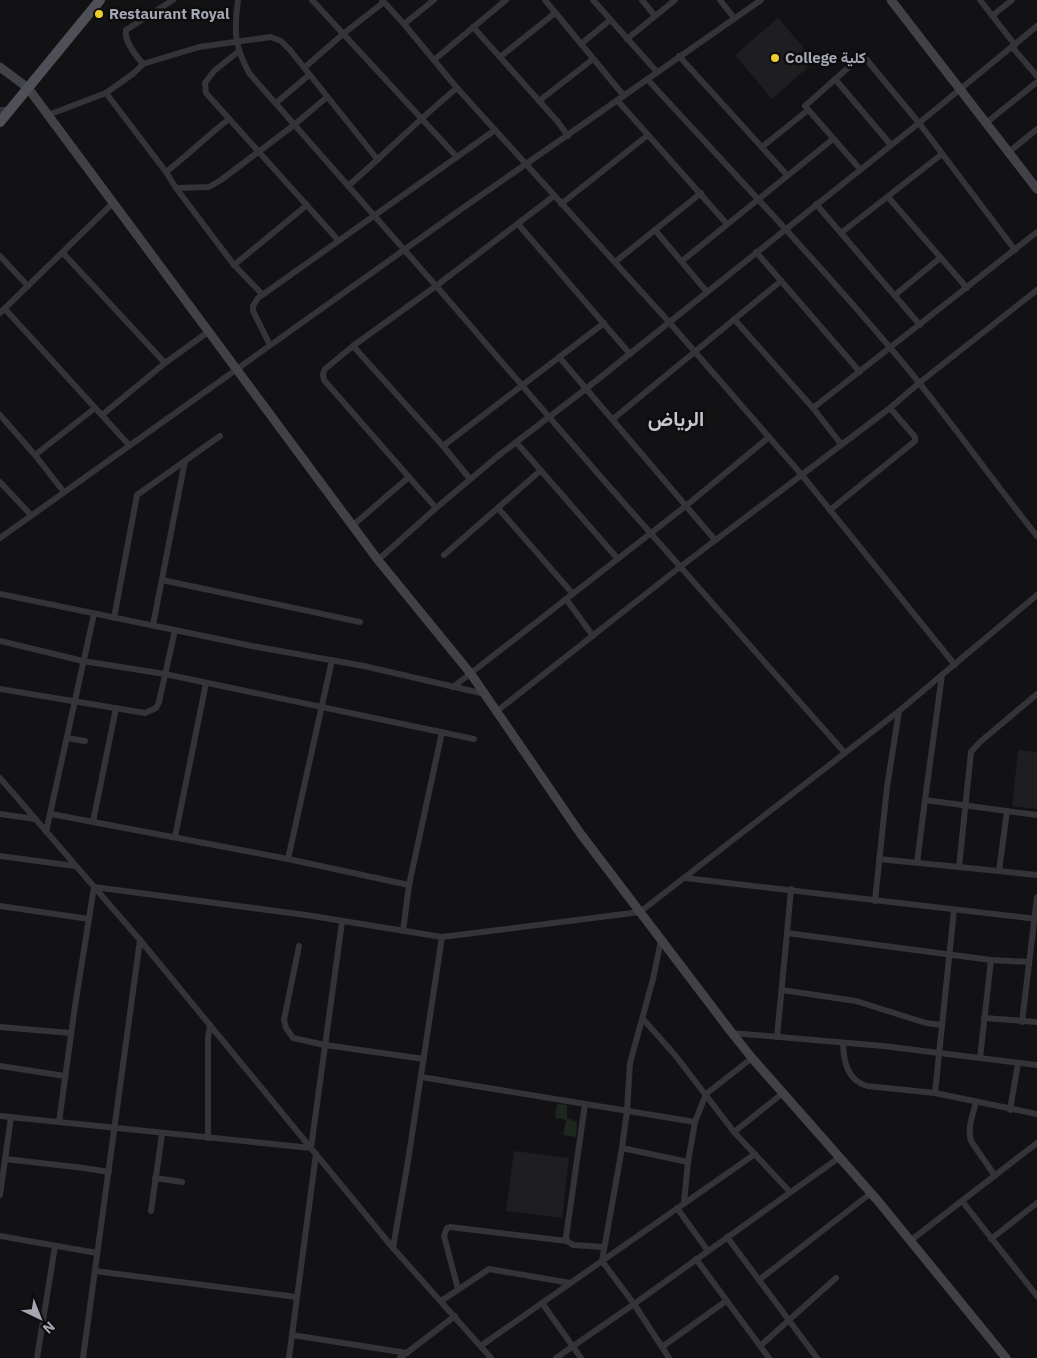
<svg xmlns="http://www.w3.org/2000/svg" width="1037" height="1358" font-family="'IBM Plex Sans',Vazirmatn,sans-serif">
  <rect width="100%" height="100%" fill="#121214"/>
  <g fill="#1e1e20">
    <path d="M778,18L815,61L772,99L735,55Z"/>
    <path d="M1018,750L1037,752V809L1012,806Z"/>
    <path d="M514,1151L569,1158L562,1218L506,1211Z"/>
  </g>
  <path fill="#1e2620" d="M557,1104L567,1105V1118L577,1122L576,1137L563,1135L566,1120L555,1118Z"/>
  <g fill="none" stroke-linecap="round" stroke-linejoin="round">
    <g stroke="#333338" stroke-width="6">
      <path d="M238,0C234,30 234,45 249,73L444,295L600,476L845,753"/>
      <path d="M312,0L457,157"/>
      <path d="M382,0L404,24L457,88L669,322L801,474L955,665"/>
      <path d="M545,0L624,96"/>
      <path d="M593,0L657,72"/>
      <path d="M642,0L655,16"/>
      <path d="M720,0L734,18"/>
      <path d="M980,0L1015,45"/>
      <path d="M992,16L1012,0"/>
      <path d="M404,24L434,0"/>
      <path d="M473,27L558,122L568,136"/>
      <path d="M627,39L675,0"/>
      <path d="M581,44L610,20"/>
      <path d="M1012,47L1037,76"/>
      <path d="M239,51L214,71L205,83L206,93L338,240"/>
      <path d="M679,56L787,175"/>
      <path d="M500,57L555,13"/>
      <path d="M434,60L506,0"/>
      <path d="M143,64C136,56 124,40 126,30L173,0"/>
      <path d="M304,68L343,34L384,2"/>
      <path d="M647,79C730,169 814,258 893,351C944,411 988,475 1037,536"/>
      <path d="M835,79L891,145"/>
      <path d="M106,93L166,172"/>
      <path d="M617,100L727,224"/>
      <path d="M539,101L593,59"/>
      <path d="M276,103L309,75"/>
      <path d="M0,110H10"/>
      <path d="M48,115L106,93L134,73L143,64L199,47L271,37L281,41L290,50L378,160"/>
      <path d="M229,119C207,136 188,155 166,172L176,188L234,265L262,294"/>
      <path d="M986,123L1037,82"/>
      <path d="M762,147L808,110"/>
      <path d="M1009,152L1037,129"/>
      <path d="M860,169L805,106L859,58L866,59L919,123L1015,250"/>
      <path d="M348,186C385,154 419,119 457,88"/>
      <path d="M176,188L209,187L221,180L294,125L327,97"/>
      <path d="M888,197L967,288"/>
      <path d="M561,204L648,135"/>
      <path d="M816,204L920,325"/>
      <path d="M518,224L630,354"/>
      <path d="M655,230L707,292"/>
      <path d="M841,233L942,154"/>
      <path d="M756,252L860,372"/>
      <path d="M63,253L165,363"/>
      <path d="M0,256L28,286"/>
      <path d="M682,261L833,139"/>
      <path d="M615,262L701,193"/>
      <path d="M234,265L307,205"/>
      <path d="M895,295L940,258"/>
      <path d="M5,309L129,445"/>
      <path d="M0,313L113,203"/>
      <path d="M734,319L813,408L841,444"/>
      <path d="M270,345L253,311V306L258,298L495,130"/>
      <path d="M353,346L443,446L470,479"/>
      <path d="M559,357L715,540"/>
      <path d="M813,408L1037,232"/>
      <path d="M0,415L35,455L63,491"/>
      <path d="M102,415L165,363L208,332"/>
      <path d="M613,419L781,281"/>
      <path d="M516,442L618,559"/>
      <path d="M443,446L604,323"/>
      <path d="M35,455L95,408"/>
      <path d="M0,482L31,515"/>
      <path d="M436,508L324,380L323,374L325,369L353,346L436,286L554,196"/>
      <path d="M498,508L573,594"/>
      <path d="M830,510L915,441V437L890,408"/>
      <path d="M352,526L409,477"/>
      <path d="M0,538L460,210L761,0"/>
      <path d="M444,555L540,471"/>
      <path d="M378,560L436,508L498,456L587,388L919,123L1037,26"/>
      <path d="M162,580L360,622"/>
      <path d="M0,594L252,646L364,666L485,694"/>
      <path d="M566,599L593,636"/>
      <path d="M114,618L137,495L220,436"/>
      <path d="M153,625L185,461"/>
      <path d="M0,641L83,661L165,674L474,739"/>
      <path d="M453,687L687,505L769,437"/>
      <path d="M0,689L145,713L156,708L159,702L175,630"/>
      <path d="M497,711L680,567L890,408L919,383L1037,290"/>
      <path d="M67,738L85,741"/>
      <path d="M0,778L140,940L393,1248L491,1358"/>
      <path d="M925,800L942,675"/>
      <path d="M0,814L35,819"/>
      <path d="M51,814L288,859L409,885"/>
      <path d="M93,822L116,708"/>
      <path d="M46,832L94,614"/>
      <path d="M175,837L206,683"/>
      <path d="M0,856L75,866"/>
      <path d="M288,859L332,660"/>
      <path d="M879,859L1037,875"/>
      <path d="M917,863L925,800L1037,815"/>
      <path d="M959,867L971,752L980,742L1037,694"/>
      <path d="M999,871L1007,811"/>
      <path d="M685,878L1037,919"/>
      <path d="M791,889L787,933L991,960L1029,962"/>
      <path d="M875,901L887,787L899,711"/>
      <path d="M0,906L89,919"/>
      <path d="M403,931L409,885L442,732"/>
      <path d="M661,940L653,979L630,1063L627,1111L622,1148L602,1261L634,1304L669,1358"/>
      <path d="M299,946L284,1020L286,1028L293,1038L325,1045L424,1059"/>
      <path d="M782,990L856,1001L926,1023L942,1025"/>
      <path d="M984,1018L1037,1022"/>
      <path d="M643,1019L675,1055L734,1132L790,1192"/>
      <path d="M1022,1022L1037,897"/>
      <path d="M0,1027L71,1033"/>
      <path d="M732,1033L883,1046L1037,1065"/>
      <path d="M777,1037L787,933"/>
      <path d="M843,1044C844,1062 847,1080 867,1086L935,1093L1037,1114"/>
      <path d="M980,1058L991,960"/>
      <path d="M0,1066L65,1076"/>
      <path d="M421,1077L695,1122"/>
      <path d="M935,1093L954,910"/>
      <path d="M976,1102C973,1115 967,1127 971,1141L995,1176"/>
      <path d="M585,1104L566,1237L567,1241L573,1245L604,1247"/>
      <path d="M1010,1110L1018,1063"/>
      <path d="M0,1116L311,1148L342,922"/>
      <path d="M59,1122L75,1006L94,887L306,915L442,937L640,912L899,711L1037,595"/>
      <path d="M734,1132L783,1093"/>
      <path d="M208,1138V1038L210,1025"/>
      <path d="M622,1148L688,1162"/>
      <path d="M5,1159L84,1168L109,1172"/>
      <path d="M155,1178L182,1182"/>
      <path d="M0,1195L11,1117"/>
      <path d="M962,1201L1037,1296"/>
      <path d="M684,1203L688,1162L695,1122L706,1094L752,1058"/>
      <path d="M677,1208L708,1251"/>
      <path d="M151,1211L162,1134"/>
      <path d="M0,1236L97,1253"/>
      <path d="M727,1237L817,1358"/>
      <path d="M991,1239L1037,1203"/>
      <path d="M910,1241L1037,1143"/>
      <path d="M393,1248L408,1161L442,937"/>
      <path d="M696,1259L769,1358"/>
      <path d="M95,1271L297,1297"/>
      <path d="M759,1280L871,1193"/>
      <path d="M458,1289L444,1236L447,1228L450,1227L567,1241"/>
      <path d="M441,1301L489,1269L570,1283"/>
      <path d="M542,1303L581,1358"/>
      <path d="M292,1335L407,1353"/>
      <path d="M482,1345L755,1154"/>
      <path d="M760,1346L836,1278"/>
      <path d="M662,1347L726,1301"/>
      <path d="M37,1358L55,1246"/>
      <path d="M83,1358L140,940"/>
      <path d="M289,1358L316,1154"/>
      <path d="M400,1358L455,1316"/>
      <path d="M556,1358L634,1304L840,1157"/>
    </g>
    <g stroke="#414248" stroke-width="9">
      <path d="M891,0L1037,189"/>
      <path d="M0,67L28,88L378,560L471,674L580,833L732,1033L752,1058L878,1201L1006,1358"/>
    </g>
    <path stroke="#4f5057" stroke-width="10" d="M0,122L100,0"/>
  </g>
  <g fill="#edcd30" stroke="#0d0d0e" stroke-width="2">
    <circle cx="99" cy="14" r="5"/>
    <circle cx="775" cy="58" r="5"/>
  </g>
  <g text-anchor="middle" stroke-width="5" stroke-linejoin="round" paint-order="stroke">
    <g font-size="15" font-weight="bold" fill="#a4a6b4" stroke="#0d0d0e" text-anchor="start">
      <text x="109" y="19">Restaurant Royal</text>
      <text x="785" y="63">College كلية</text>
    </g>
    <g font-size="20" font-weight="bold" fill="#c5c6d0" stroke="#0d0d0e">
      <text x="676" y="426">الرياض</text>
    </g>
  </g>
  <g transform="translate(40 1318) rotate(137)" stroke="#0d0d0e" stroke-width="4" paint-order="stroke">
  <path d="M0-4L9 19L0 12L-9 19Z" fill="#a4a6b4"/>
  <text y="-8" font-size="14" font-weight="bold" text-anchor="middle" fill="#a4a6b4">N</text>
  </g>
</svg>
